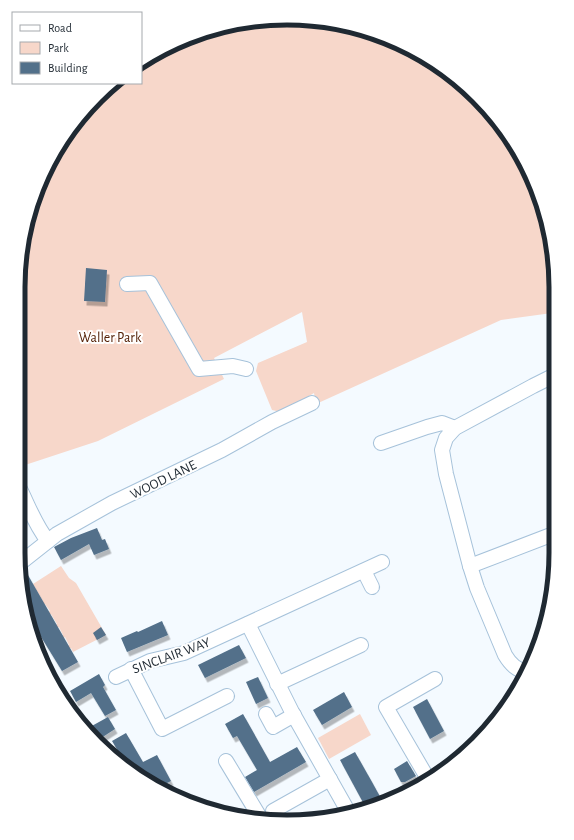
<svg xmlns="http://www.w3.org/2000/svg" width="574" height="840" font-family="'Alegreya Sans',sans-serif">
  <defs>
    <filter id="shadow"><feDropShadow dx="2.5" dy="4.5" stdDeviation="0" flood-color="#0004"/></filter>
  </defs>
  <rect width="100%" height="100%" fill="#f4faff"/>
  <g fill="#f7d7ca">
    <path d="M287,18L340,23L390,39L437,63L477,97L528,168L551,235L552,313L501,320L316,404L314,393L288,409L281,412L272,410L256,371L258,363L307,342L302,312L214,358L224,379L98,441L19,467L23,235L46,168L97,97L114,83H141V61L184,38L235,23Z"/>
    <path d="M61,566L69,578L76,583L106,635L73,652L71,648L67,650L65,648L69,645L65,637L61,640L59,637L63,635L59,627L54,629L53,626L57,624L51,614L47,617L45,614L50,611L45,604L41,606L40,604L43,601L37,591H32L36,589L33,584Z"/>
    <path d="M360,714L371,735L329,759L318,738Z"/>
  </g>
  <g fill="#52708a" filter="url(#shadow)">
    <path d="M86,268L107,270L105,302L84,301Z"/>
    <path d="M97,528L102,540L105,539L109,549L94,555L89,544L61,560L54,547L71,538Z"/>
    <path d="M25,570L78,662L62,671L27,614H26L21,572Z"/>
    <path d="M162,621L168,635L127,652L121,638L137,631L138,632Z"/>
    <path d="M101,627L106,635L97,640L93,633Z"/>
    <path d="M239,645L246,658L205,678L198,665Z"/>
    <path d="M99,674L105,685L103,687L116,710L105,716L91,693L76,702L70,691Z"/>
    <path d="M258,677L268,698L256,704L246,682Z"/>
    <path d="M344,692L352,707L322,725L313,710Z"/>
    <path d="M427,699L444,731L430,739L413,707Z"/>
    <path d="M243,714L270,762L297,747L306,762L254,792L245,777L257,770L237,736L233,738L225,724Z"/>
    <path d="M108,717L115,729L98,740L90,727Z"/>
    <path d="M126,733L143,762L157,755L171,781L167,783L175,796L127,766L112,741Z"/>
    <path d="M355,752L372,782L383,802L366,808L340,760Z"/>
    <path d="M407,761L416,776L405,782H401L394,769Z"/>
  </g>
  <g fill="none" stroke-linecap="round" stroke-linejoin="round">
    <g stroke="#a6c2da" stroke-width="16">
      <g id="minor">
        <path d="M127,284L150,283L199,369L233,366L246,369"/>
        <path d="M381,443L427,427L442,423L455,428"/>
        <path d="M19,487C28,505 35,525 48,541"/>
        <path d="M19,564L57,534L112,503L222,450L272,422L312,403"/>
        <path d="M470,566L556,533"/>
        <path d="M364,571L372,587"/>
        <path d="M248,624L292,712L349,813"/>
        <path d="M131,669L162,729L227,696"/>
        <path d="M527,673C516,669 511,665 505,655L477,588L470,566L446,474L442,450L446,438L455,428L533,386L553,376"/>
        <path d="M116,677L150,661L184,653L382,562"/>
        <path d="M277,684L361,645"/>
        <path d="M266,714L273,727L294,715"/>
        <path d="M226,761L261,819"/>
        <path d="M428,779L386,707L435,679"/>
        <path d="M273,811L330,779"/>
      </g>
    </g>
    <use href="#minor" stroke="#fff" stroke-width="14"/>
  </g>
  <g text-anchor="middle" stroke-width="4" stroke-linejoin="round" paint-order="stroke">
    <g font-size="14" fill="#552208" stroke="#fff">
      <text x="110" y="342">Waller Park</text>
    </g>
    <g font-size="14" fill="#1f2932" stroke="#fff">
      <text transform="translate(163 479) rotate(-26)" y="5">WOOD LANE</text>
      <text transform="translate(171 655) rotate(-20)" y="5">SINCLAIR WAY</text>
    </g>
  </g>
  <path d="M0 0H574V840H0ZM287 25H287A262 262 0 0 1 549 287V553A262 262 0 0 1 287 815H287A262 262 0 0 1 25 553V287A262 262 0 0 1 287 25Z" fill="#fff" fill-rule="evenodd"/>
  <path fill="none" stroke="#1f2932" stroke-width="5" d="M287 25H287A262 262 0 0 1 549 287V553A262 262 0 0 1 287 815H287A262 262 0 0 1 25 553V287A262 262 0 0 1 287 25Z"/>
  <rect x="12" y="12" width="130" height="72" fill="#ffffff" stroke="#a5a9ad"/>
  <rect x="20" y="25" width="20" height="6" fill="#ffffff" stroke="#a5a9ad"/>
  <text x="48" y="32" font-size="12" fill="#1f2932">Road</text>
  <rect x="20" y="42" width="20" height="12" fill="#f7d7ca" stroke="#a5a9ad"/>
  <text x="48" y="52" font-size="12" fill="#1f2932">Park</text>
  <rect x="20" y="62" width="20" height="12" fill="#52708a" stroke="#a5a9ad"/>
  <text x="48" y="72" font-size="12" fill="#1f2932">Building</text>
</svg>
